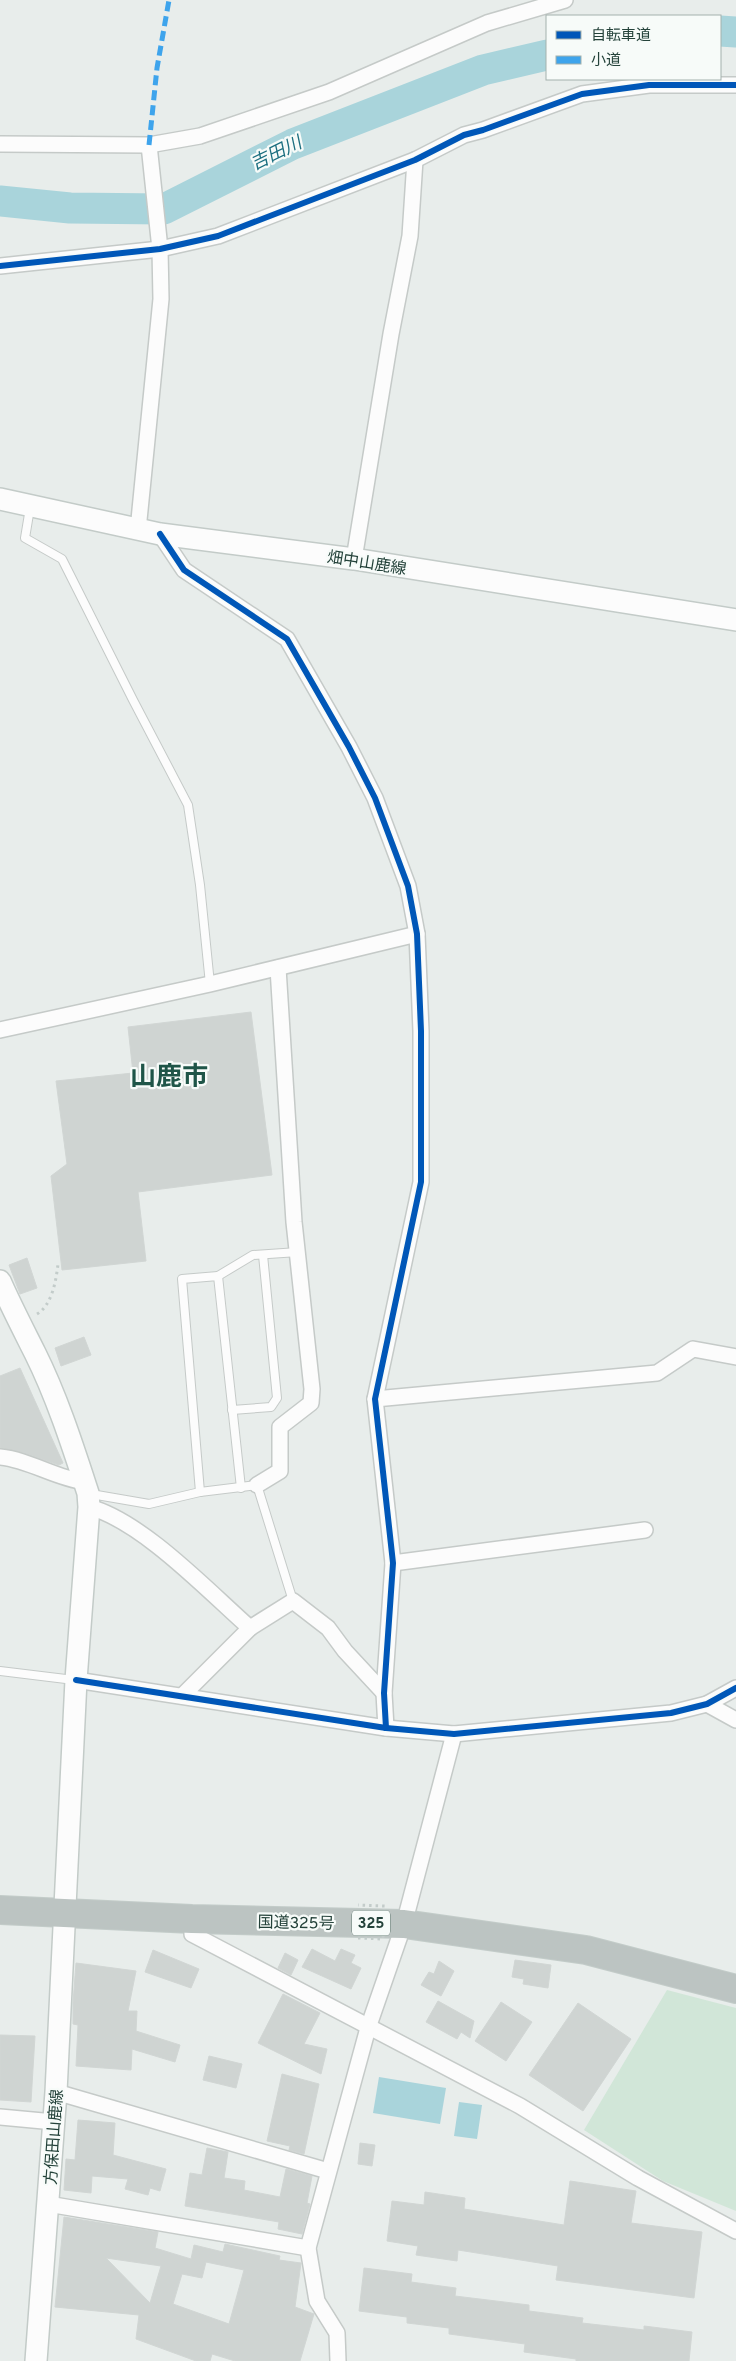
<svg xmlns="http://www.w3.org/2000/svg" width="736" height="2361" font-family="Overpass,'Noto Sans JP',sans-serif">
  <rect width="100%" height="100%" fill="#e8edeb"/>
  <path fill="#d1e6d8" d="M667,1990L736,2008V2211L663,2181L584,2130Z"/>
  <g fill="#a9d4db">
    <path d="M379,2077L446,2088L440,2124L373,2113Z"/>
    <path d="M459,2102L482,2105L477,2139L454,2136Z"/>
  </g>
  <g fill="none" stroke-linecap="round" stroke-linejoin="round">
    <g stroke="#a9d4db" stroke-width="31">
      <path d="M720,31L736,32"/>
      <path d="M0,201L70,208L164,209L293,144L483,70L547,55"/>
    </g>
  </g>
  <g fill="#cfd4d2" stroke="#d1d6d4" fill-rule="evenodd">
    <path d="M251,1012L272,1175L138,1192L146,1261L62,1270L51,1176L67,1164L56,1081L133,1073L128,1027Z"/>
    <path d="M27,1258L37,1288L20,1294L9,1265Z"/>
    <path d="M84,1337L91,1355L61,1366L55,1348Z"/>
    <path d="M20,1368L63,1463L59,1465L24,1453L0,1448V1376Z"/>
    <path d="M312,1949L335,1961L341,1949L355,1955L351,1963L361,1968L351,1989L302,1967Z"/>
    <path d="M153,1950L199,1969L191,1988L145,1972Z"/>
    <path d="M285,1953L298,1960L291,1975L278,1968Z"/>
    <path d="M515,1960L551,1965L548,1988L523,1984L524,1979L512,1977Z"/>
    <path d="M439,1961L454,1971L441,1996L421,1985L429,1972L434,1974Z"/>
    <path d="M76,1963L136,1971L128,2011H137L136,2031L180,2045L175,2062L132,2049L131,2070L76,2066L78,2025L73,2024V2003Z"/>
    <path d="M283,1994L320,2013L304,2044L327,2049L321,2074L258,2043Z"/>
    <path d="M438,2001L474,2021L470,2038L461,2032L457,2039L426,2022Z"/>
    <path d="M501,2002L532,2022L506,2061L475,2041Z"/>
    <path d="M578,2003L631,2039L583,2111L529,2075Z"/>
    <path d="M0,2035L35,2036L31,2102L0,2100Z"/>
    <path d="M209,2056L242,2064L236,2088L203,2080Z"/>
    <path d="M282,2074L319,2084L304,2154L289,2150L290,2146L267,2141Z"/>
    <path d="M78,2120L115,2123L113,2155L166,2169L160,2191L150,2188L148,2195L125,2189L128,2179L92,2176L91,2193L64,2190L66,2159L75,2160Z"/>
    <path d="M360,2143L375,2145L372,2166L358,2164Z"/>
    <path d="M207,2148L228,2152L224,2178L245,2181L244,2190L280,2197L286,2169L312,2176L307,2203L310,2204L302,2234L278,2229L279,2222L185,2206L190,2173L202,2175Z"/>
    <path d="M570,2181L636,2191L631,2223L702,2232L694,2298L556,2280L558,2266L458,2250L457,2261L416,2255L418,2246L387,2241L392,2201L424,2205L425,2192L465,2198L464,2209L564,2225Z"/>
    <path d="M64,2217L158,2232L155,2248L191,2259L194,2245L223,2252L225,2244L280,2256L279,2260L301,2263L295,2307L314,2314L300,2361H235L212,2354L210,2361H196L136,2339L139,2315L55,2307ZM106,2258L161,2266L150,2303ZM206,2262L244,2270L229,2324L173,2304L182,2274L202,2278Z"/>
    <path d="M364,2268L412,2274L411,2282L456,2288L455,2296L529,2305V2311L583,2318L582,2323L644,2330V2326L692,2332L689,2361H576V2359L524,2352L525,2344L449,2334V2328L407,2323V2317L359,2311Z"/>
  </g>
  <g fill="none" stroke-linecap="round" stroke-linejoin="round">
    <g stroke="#c5cac8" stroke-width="10">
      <g id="lane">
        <path d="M30,508L25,538L62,559L133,700L188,805L200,885L210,984"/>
        <path d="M218,1276L253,1255L298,1252"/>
        <path d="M232,1410L271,1407L277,1398L263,1255"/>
        <path d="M200,1492L182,1279L218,1276L241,1488"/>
        <path d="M91,1494L149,1504L200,1492L257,1485L293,1601"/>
        <path d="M0,1671L74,1680"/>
      </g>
    </g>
    <g stroke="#c5cac8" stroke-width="18">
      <g id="street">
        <path d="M0,144L149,145L200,136L329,92L487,23L565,0"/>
        <path d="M0,266L160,249L218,236L415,160L464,135L483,130L582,94L649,85H736"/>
        <path d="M138,530L161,299L160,249L149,145"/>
        <path d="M160,534L184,570L287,639L349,747L375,798L408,886L417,934L421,1031V1182L375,1399L393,1563L384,1693L386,1728"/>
        <path d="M354,559L391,334L410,236L415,160"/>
        <path d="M0,1030L210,984L417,934"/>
        <path d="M375,1399L657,1373L693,1349L736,1357"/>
        <path d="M0,1457C30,1460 55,1478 85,1482"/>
        <path d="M257,1485L280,1471V1427L311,1403L312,1389L294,1222L278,968"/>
        <path d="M89,1507C142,1521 208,1591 250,1628"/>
        <path d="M393,1563L645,1530"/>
        <path d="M76,1680L386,1728L454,1734L671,1713L707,1704L736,1688"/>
        <path d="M182,1696L250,1628L293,1601L328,1628L345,1651L384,1693"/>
        <path d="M707,1704L736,1720"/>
        <path d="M192,1919V1934L520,2106L638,2178L736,2231"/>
        <path d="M56,2092L328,2171"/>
        <path d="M0,2117L54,2122"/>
        <path d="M48,2204L308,2248"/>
        <path d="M338,2361L337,2333L317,2301L308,2248L368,2028L404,1924L454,1734"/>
      </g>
    </g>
    <g stroke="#c3cbc8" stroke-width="24">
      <g id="secondary">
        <path d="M0,499L160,534L354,559L736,620"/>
        <path d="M0,1281C11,1306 23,1329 35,1353C57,1397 73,1447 88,1493L89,1507L76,1680L56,2092L36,2361"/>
      </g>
    </g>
    <g stroke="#c3ccc9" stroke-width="30">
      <path id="highway" d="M0,1910L192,1919L404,1924L586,1950L736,1989"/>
    </g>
    <path stroke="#c3ccca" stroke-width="3" stroke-dasharray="2.5 4" stroke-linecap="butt" d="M37,1314C52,1305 56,1281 58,1264"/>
    <use href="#lane" stroke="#fcfcfc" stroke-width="8"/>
    <use href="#street" stroke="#fcfcfc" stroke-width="15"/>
    <use href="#secondary" stroke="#fcfcfc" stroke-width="21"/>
    <use href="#highway" stroke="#bcc4c2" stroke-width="28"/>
    <path stroke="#c3ccca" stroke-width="3" stroke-dasharray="2.5 4" stroke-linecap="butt" d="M358,1938L383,1939L385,1906L358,1905"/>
    <path stroke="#3ea4ec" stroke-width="5" stroke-dasharray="10 5" stroke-linecap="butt" d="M149,145L157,68L169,0"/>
    <g stroke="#f7fbf9" stroke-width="9">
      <g id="cycleway">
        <path d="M0,266L160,249L218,236L415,160L464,135L483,130L582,94L649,85H736"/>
        <path d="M160,534L184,570L287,639L349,747L375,798L408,886L417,934L421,1031V1182L375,1399L393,1563L384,1693L386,1728"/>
        <path d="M76,1680L386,1728L454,1734L671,1713L707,1704L736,1688"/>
      </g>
    </g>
    <use href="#cycleway" stroke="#0057b8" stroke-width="6"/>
  </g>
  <g text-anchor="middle" stroke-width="4.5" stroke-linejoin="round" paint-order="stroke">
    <rect fill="#f7fbf9" stroke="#637a73" stroke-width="1" x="352" y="1910.5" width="38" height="25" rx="4"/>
    <g font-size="15" font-weight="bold" fill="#24423a">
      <text x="371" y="1928">325</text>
    </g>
    <g font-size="16" fill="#24423a" stroke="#f7fbf9">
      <text transform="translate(367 562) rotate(9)" y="6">畑中山鹿線</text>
      <text transform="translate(296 1922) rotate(1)" y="6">国道325号</text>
      <text transform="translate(53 2137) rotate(-86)" y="6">方保田山鹿線</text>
    </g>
    <g font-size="18" font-style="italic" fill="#1c6f80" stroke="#f7fbf9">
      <text transform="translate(276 153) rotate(-26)" y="6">吉田川</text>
    </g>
    <g font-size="26" font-weight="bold" fill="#1f5548" stroke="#f7fbf9">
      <text x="169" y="1085">山鹿市</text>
    </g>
  </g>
  <rect x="546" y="15" width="175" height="65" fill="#f7fbf9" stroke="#a3b1ad"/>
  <rect x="556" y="31" width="25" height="8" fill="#0057b8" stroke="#a3b1ad"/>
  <text x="591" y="40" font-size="15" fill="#24423a">自転車道</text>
  <rect x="556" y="56" width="25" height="8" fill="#3ea4ec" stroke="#a3b1ad"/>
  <text x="591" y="65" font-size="15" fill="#24423a">小道</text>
</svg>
